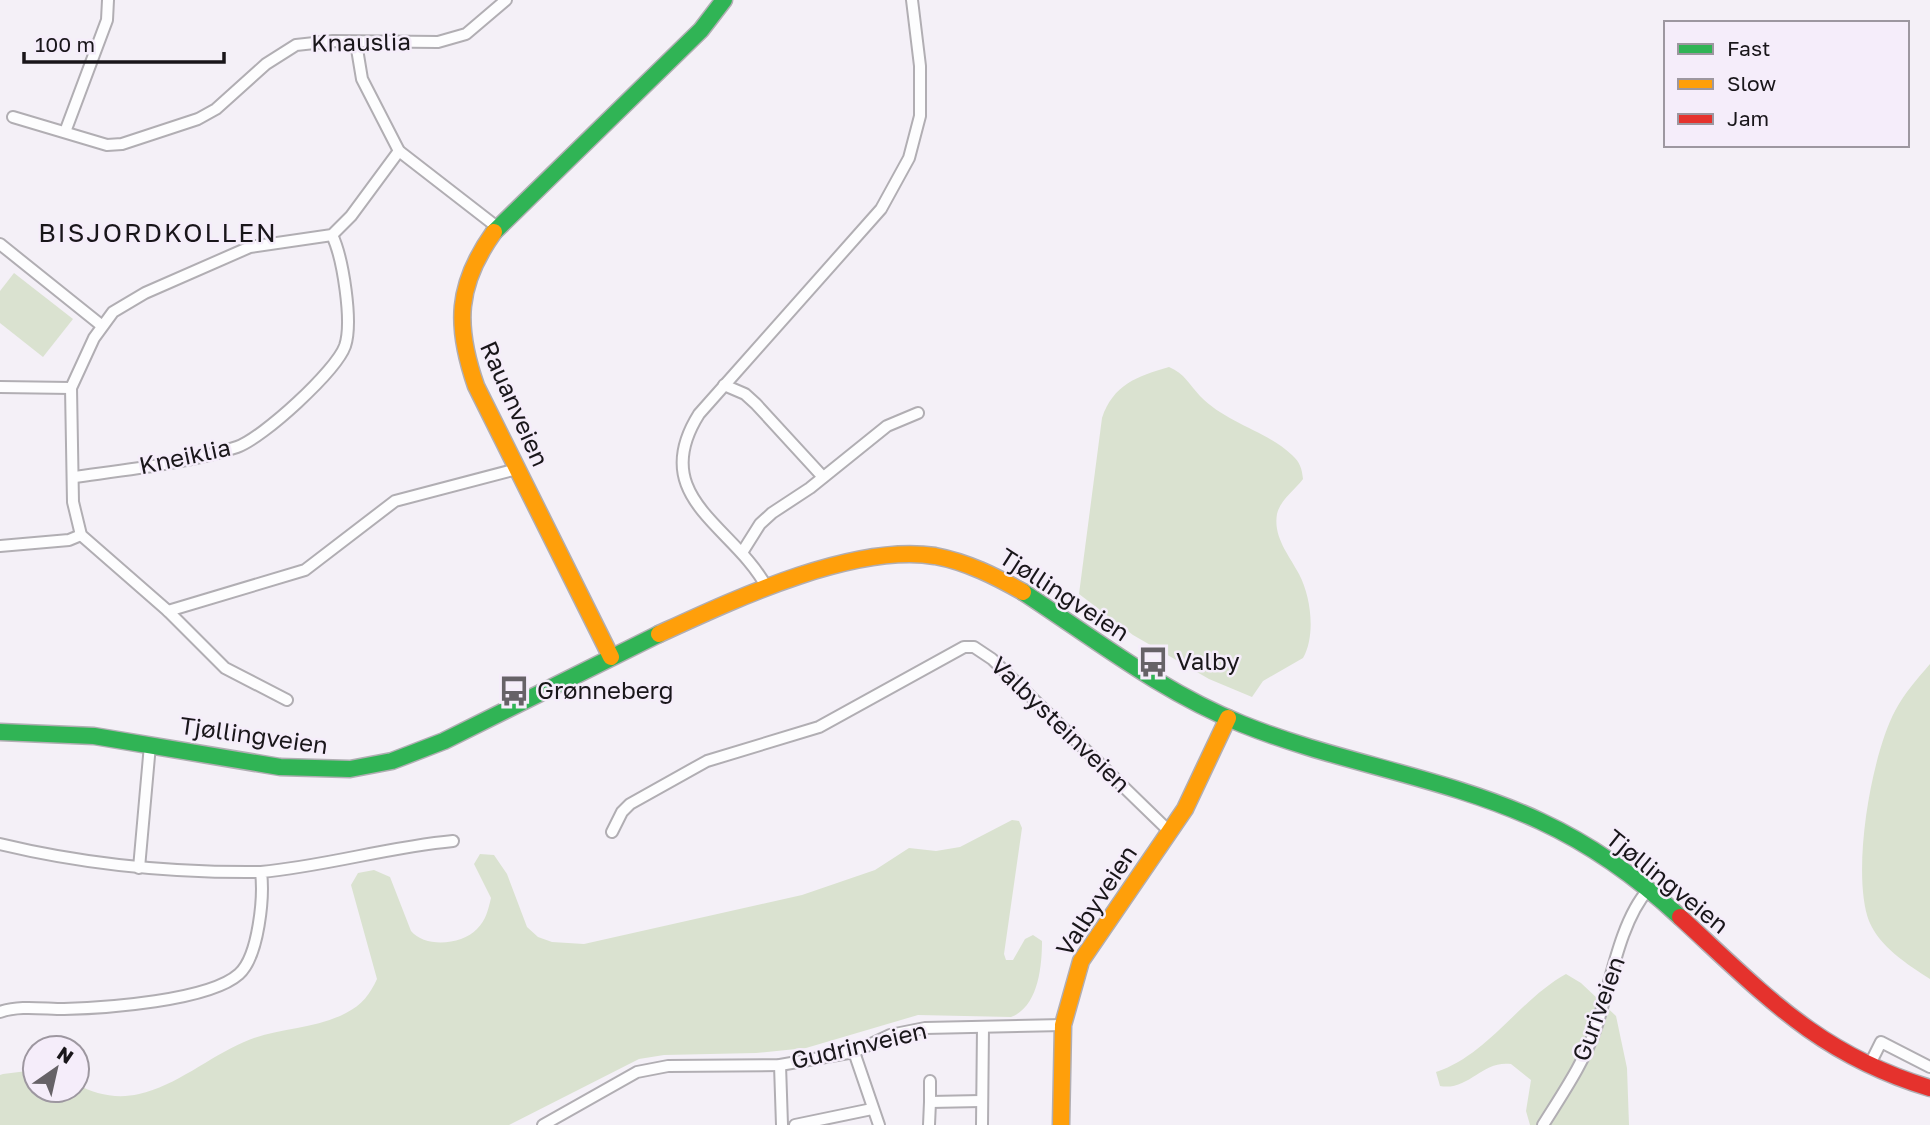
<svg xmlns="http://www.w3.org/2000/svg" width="1930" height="1125" font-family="'Golos Text',sans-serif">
  <rect width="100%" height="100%" fill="#f4f0f7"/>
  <g fill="#dae2d0">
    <path d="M14,273L73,319L43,357L0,323V291Z"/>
    <path d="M1169,367C1185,374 1189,384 1200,396C1226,423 1265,430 1292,455C1300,462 1302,469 1303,479C1295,490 1280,500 1277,514C1273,537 1289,555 1299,574C1311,597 1316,635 1303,658L1263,681L1252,697L1209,679L1133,635L1079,594L1102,418C1113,385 1137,376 1169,367Z"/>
    <path d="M1930,664V979C1908,965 1879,946 1869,921C1851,873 1871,756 1895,711C1904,694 1917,679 1930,664Z"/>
    <path d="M1012,820L1019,821L1022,828L1004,954L1006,960H1013L1025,939L1033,935L1042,941C1042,967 1038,1007 1011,1017L918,1015L806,1048L756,1053L664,1055L639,1059L509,1125H0V1075L3,1074L35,1070V1090H77V1084C95,1095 118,1099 139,1094C176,1086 209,1057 244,1042C277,1027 314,1030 346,1013C362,1005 370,994 377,979L351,885L358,873L374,870L390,877L411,931C425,948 462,945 477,929C486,920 488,910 491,898L474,864L480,854L494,855L507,874L527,927L538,937L552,942L584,944L802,895L875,870L909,848L936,851L960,847Z"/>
    <path d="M1566,974L1581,983L1616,1016L1627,1068L1629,1125H1530L1526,1111L1531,1080L1511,1064C1482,1060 1469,1091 1440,1086L1436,1072C1488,1055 1519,1000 1566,974Z"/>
  </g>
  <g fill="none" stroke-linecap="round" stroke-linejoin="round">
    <g stroke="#b1aeb3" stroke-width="14">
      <g id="street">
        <path d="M356,43L362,79L399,151L497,227"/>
        <path d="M13,117L107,145L122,144L198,119L216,109L266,64L296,45L333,41L438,42L466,34L506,0"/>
        <path d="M65,132L107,20L108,0"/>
        <path d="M0,244L101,325"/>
        <path d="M724,385L745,394L756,404L823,477"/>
        <path d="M0,387L71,388"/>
        <path d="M74,477C124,470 190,463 237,447C263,438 336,371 345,346C353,322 343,258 332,235"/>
        <path d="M0,546L69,540L81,535"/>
        <path d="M743,551L760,524L772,513L810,488L887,426L918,413"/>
        <path d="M767,588C735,526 646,498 699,414L881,209L909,158L920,116V66L912,0"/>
        <path d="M168,611L305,570L395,501L517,469"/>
        <path d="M287,700L225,668L168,611L81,535L73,502L71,388L94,338L113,312L145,293L250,247L332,235L351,216L399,151"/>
        <path d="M612,832L622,812L630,804L707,761L819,727L964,647H974L992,659L1170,832"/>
        <path d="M0,844C87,865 172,873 261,872"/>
        <path d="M139,868L150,745"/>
        <path d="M0,1012C19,1005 44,1009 64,1009C104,1008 209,1001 239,974C259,956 264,896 261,872C326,866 388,847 453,841"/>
        <path d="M854,1052L879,1125"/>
        <path d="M780,1065L782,1125"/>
        <path d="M1869,1066L1881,1042L1930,1067"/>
        <path d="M930,1081V1102L981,1101"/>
        <path d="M543,1125L637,1072L668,1066L780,1065L854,1052L890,1035L925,1028L1063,1025"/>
        <path d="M795,1125L872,1109"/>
        <path d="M929,1125L930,1102"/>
        <path d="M982,1125L983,1027"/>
        <path d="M1543,1125C1563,1093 1585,1061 1597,1025C1610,985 1620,921 1648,890"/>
      </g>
    </g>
    <g stroke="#b1aeb3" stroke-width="19">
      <g id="fast">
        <path d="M494,232L701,30L724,0"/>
        <path d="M1023,592C1095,639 1162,692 1242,724C1339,763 1445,777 1540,821C1592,845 1638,878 1680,917"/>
        <path d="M0,732L94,736L280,767L350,769L392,761L444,741L659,634"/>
      </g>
    </g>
    <g stroke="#b1aeb3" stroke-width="19">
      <g id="slow">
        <path d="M494,232C456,285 455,326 476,386L611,657"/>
        <path d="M659,634C733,600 853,543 935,556C967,562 995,576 1023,592"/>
        <path d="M1061,1125L1063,1025L1081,961L1185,809L1228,718"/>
      </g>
    </g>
    <g stroke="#b1aeb3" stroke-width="19">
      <path id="jam" d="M1680,917C1763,993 1817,1054 1930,1088"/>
    </g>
    <use href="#street" stroke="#fdfdfe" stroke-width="10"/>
    <use href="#fast" stroke="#30b455" stroke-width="16"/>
    <use href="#slow" stroke="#ff9f0a" stroke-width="16"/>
    <use href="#jam" stroke="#e5322d" stroke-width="16"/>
  </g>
  <defs>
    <g id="bus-bare" transform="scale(2.415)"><path d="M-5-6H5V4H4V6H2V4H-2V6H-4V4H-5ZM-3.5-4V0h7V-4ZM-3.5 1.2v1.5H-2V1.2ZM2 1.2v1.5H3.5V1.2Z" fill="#666267" stroke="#f5edfa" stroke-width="2.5" paint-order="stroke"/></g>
  </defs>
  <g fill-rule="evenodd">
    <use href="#bus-bare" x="1153" y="662"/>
    <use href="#bus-bare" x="514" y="691"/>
  </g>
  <g text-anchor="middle" stroke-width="5" stroke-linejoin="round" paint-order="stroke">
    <g font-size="24" fill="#19161a" stroke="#f5edfa">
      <text transform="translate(361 43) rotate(-1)" y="8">Knauslia</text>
      <text transform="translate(514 404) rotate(66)" y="8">Rauanveien</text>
      <text transform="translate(185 457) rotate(-12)" y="8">Kneiklia</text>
      <text transform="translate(1064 595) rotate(33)" y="8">Tjøllingveien</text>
      <text transform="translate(1060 725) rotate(44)" y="8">Valbysteinveien</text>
      <text transform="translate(254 736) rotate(8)" y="8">Tjøllingveien</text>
      <text transform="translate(1667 882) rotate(39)" y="8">Tjøllingveien</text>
      <text transform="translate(1097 901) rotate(-57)" y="8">Valbyveien</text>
      <text transform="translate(1599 1009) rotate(-70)" y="8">Guriveien</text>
      <text transform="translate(859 1046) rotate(-13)" y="8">Gudrinveien</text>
    </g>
    <g font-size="24" fill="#19161a" stroke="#f5edfa" text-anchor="start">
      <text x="1176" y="670">Valby</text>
      <text x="537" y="699">Grønneberg</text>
    </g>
    <g font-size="26" letter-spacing="2" fill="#19161a" stroke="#f5edfa">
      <text x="158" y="242">BISJORDKOLLEN</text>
    </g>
  </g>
  <rect x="1664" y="21" width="245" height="126" fill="#f5edfa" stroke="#9d97a0" stroke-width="2"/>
  <rect x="1678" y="44" width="35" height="10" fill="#30b455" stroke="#9d97a0" stroke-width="2"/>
  <text x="1727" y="56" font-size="21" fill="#19161a">Fast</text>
  <rect x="1678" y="79" width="35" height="10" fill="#ff9f0a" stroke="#9d97a0" stroke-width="2"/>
  <text x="1727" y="91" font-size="21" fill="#19161a">Slow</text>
  <rect x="1678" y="114" width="35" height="10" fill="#e5322d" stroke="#9d97a0" stroke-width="2"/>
  <text x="1727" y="126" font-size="21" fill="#19161a">Jam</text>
  <g transform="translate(56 1069) rotate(34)"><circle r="33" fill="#f5edfa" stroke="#9d97a0" stroke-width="2"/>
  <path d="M0-5L12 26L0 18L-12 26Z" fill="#666267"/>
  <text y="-10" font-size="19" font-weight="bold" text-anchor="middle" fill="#19161a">N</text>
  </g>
  <path d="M24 52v10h200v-10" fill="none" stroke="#19161a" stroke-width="3.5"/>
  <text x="35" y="52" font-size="21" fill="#19161a" stroke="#f5edfa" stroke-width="5" paint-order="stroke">100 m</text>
</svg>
